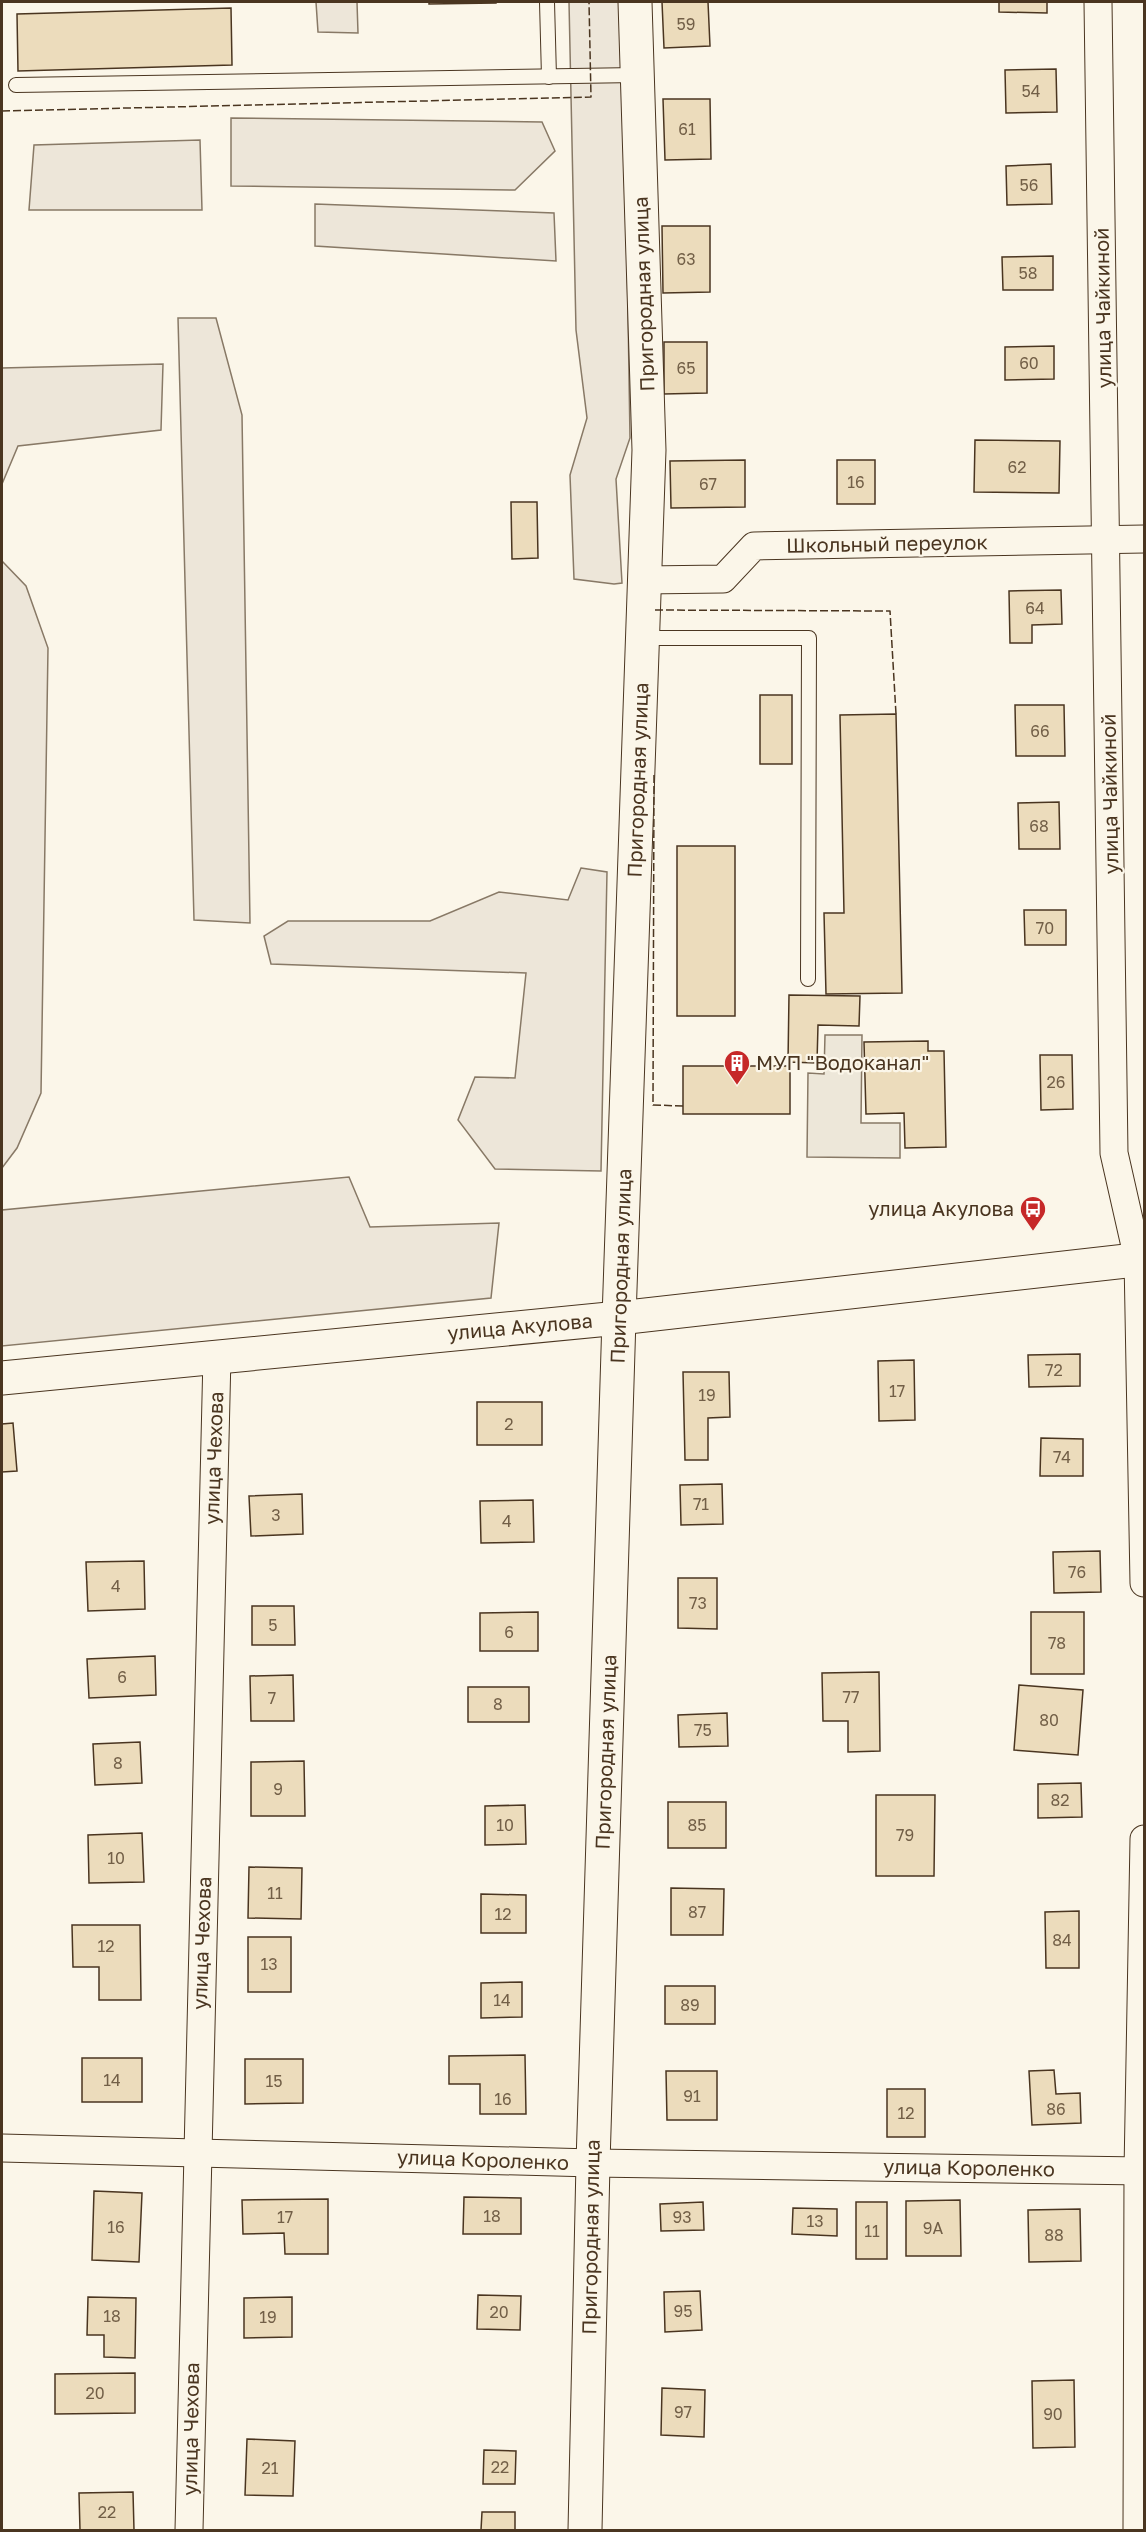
<svg xmlns="http://www.w3.org/2000/svg" width="1146" height="2532" font-family="'Golos Text',sans-serif">
  <rect width="100%" height="100%" fill="#fbf6e9"/>
  <g fill="#ede6d9" stroke="#887966" stroke-width="1.5">
    <path d="M316,2H357L358,33L318,32Z"/>
    <path d="M569,2H623L630,438L616,479L622,583L614,584L574,579L570,475L587,418L576,330Z"/>
    <path d="M231,118L542,122L555,151L515,190L231,186Z"/>
    <path d="M200,140L202,210H29L34,145Z"/>
    <path d="M315,204L554,213L556,261L315,246Z"/>
    <path d="M178,318H216L242,415L250,923L194,920Z"/>
    <path d="M163,364L161,430L18,446L2,484V368Z"/>
    <path d="M2,561L26,586L48,648L41,1093L17,1148L2,1168Z"/>
    <path d="M581,868L607,872L601,1171L495,1169L458,1120L475,1077L515,1078L526,973L271,964L264,936L288,921H430L499,892L568,900Z"/>
    <path d="M349,1177L370,1227L499,1223L491,1298L2,1346V1210Z"/>
  </g>
  <path fill="#ede7d9" stroke="#887966" stroke-width="1.5" d="M825,1035H862L861,1123H900V1158L807,1157L808,1073L824,1074Z"/>
  <g fill="#ecdcbc" stroke="#4a3520" stroke-width="1.5">
    <path d="M429,2H496V3L429,4Z"/>
    <path d="M662,2H708L710,46L664,48Z"/>
    <path d="M999,2H1047V13L999,12Z"/>
    <path d="M231,8L232,65L18,71L17,14Z"/>
    <path d="M1056,69L1057,112L1006,113L1005,70Z"/>
    <path d="M663,99H710L711,159L665,160Z"/>
    <path d="M1051,164L1052,204L1007,205L1006,166Z"/>
    <path d="M662,226H710V292L663,293Z"/>
    <path d="M1053,256V290H1003L1002,257Z"/>
    <path d="M664,342H707V393L664,394Z"/>
    <path d="M1054,346V379L1005,380V347Z"/>
    <path d="M975,440L1060,441L1059,493L974,492Z"/>
    <path d="M745,460V507L671,508L670,461Z"/>
    <rect x="837" y="460" width="38" height="44"/>
    <path d="M511,502H537L538,558L512,559Z"/>
    <path d="M1061,590L1062,624L1032,625V643H1010L1009,591Z"/>
    <rect x="760" y="695" width="32" height="69"/>
    <path d="M1015,705H1064L1065,756H1016Z"/>
    <path d="M896,714L902,993L826,994L824,913H844L840,715Z"/>
    <path d="M1059,802L1060,849H1019L1018,803Z"/>
    <rect x="677" y="846" width="58" height="170"/>
    <path d="M1024,910H1066V945H1025Z"/>
    <path d="M789,995L860,996L859,1026L818,1025L817,1063L788,1062Z"/>
    <path d="M928,1041V1051H944L946,1147L905,1148L904,1113L866,1114L864,1042Z"/>
    <path d="M1040,1055H1072L1073,1109L1041,1110Z"/>
    <rect x="683" y="1066" width="107" height="48"/>
    <path d="M1080,1354V1386L1029,1387L1028,1355Z"/>
    <path d="M914,1360L915,1420L879,1421L878,1361Z"/>
    <path d="M683,1372H729L730,1417L708,1418V1460H685Z"/>
    <rect x="477" y="1402" width="65" height="43"/>
    <path d="M13,1423L17,1471L2,1472V1424Z"/>
    <path d="M1041,1438L1083,1439V1476H1040Z"/>
    <path d="M722,1484L723,1524L681,1525L680,1485Z"/>
    <path d="M302,1494L303,1534L251,1536L249,1496Z"/>
    <path d="M533,1500L534,1542L481,1543L480,1501Z"/>
    <path d="M1100,1551L1101,1592L1054,1593L1053,1552Z"/>
    <path d="M144,1561L145,1609L88,1611L86,1562Z"/>
    <path d="M678,1578H717V1629L678,1628Z"/>
    <path d="M252,1606H294L295,1645H252Z"/>
    <path d="M538,1612V1651H480V1613Z"/>
    <rect x="1031" y="1612" width="53" height="62"/>
    <path d="M155,1656L156,1695L89,1698L87,1659Z"/>
    <path d="M879,1672L880,1751L848,1752V1721H823L822,1673Z"/>
    <path d="M293,1675L294,1721H251L250,1676Z"/>
    <path d="M1019,1685L1083,1690L1078,1755L1014,1750Z"/>
    <rect x="468" y="1687" width="61" height="35"/>
    <path d="M727,1713L728,1746L679,1747L678,1715Z"/>
    <path d="M140,1742L142,1783L95,1785L93,1744Z"/>
    <path d="M304,1761L305,1816H251V1762Z"/>
    <path d="M1081,1783L1082,1817L1038,1818V1784Z"/>
    <path d="M876,1795H935L934,1876H876Z"/>
    <rect x="668" y="1802" width="58" height="46"/>
    <path d="M525,1805L526,1844L485,1845V1806Z"/>
    <path d="M142,1833L144,1882L89,1883L88,1835Z"/>
    <path d="M249,1867L302,1868L301,1919L248,1918Z"/>
    <path d="M671,1888L724,1889L723,1935H671Z"/>
    <path d="M481,1894L526,1895V1933H481Z"/>
    <path d="M1079,1911V1968H1046L1045,1912Z"/>
    <path d="M72,1925H140L141,2000H99V1967H73Z"/>
    <rect x="248" y="1937" width="43" height="55"/>
    <path d="M522,1982V2017L481,2018V1983Z"/>
    <rect x="665" y="1986" width="50" height="38"/>
    <path d="M525,2055L526,2114H480V2084H449V2056Z"/>
    <rect x="82" y="2058" width="60" height="44"/>
    <path d="M245,2059H303V2103L245,2104Z"/>
    <path d="M1054,2070L1056,2094L1080,2093L1081,2123L1032,2125L1029,2071Z"/>
    <path d="M666,2071H717V2120H667Z"/>
    <rect x="887" y="2089" width="38" height="48"/>
    <path d="M94,2191L142,2193L139,2262L92,2260Z"/>
    <path d="M464,2197L521,2198V2234H463Z"/>
    <path d="M328,2199V2254H285L284,2233L243,2234L242,2200Z"/>
    <path d="M960,2200L961,2256H906V2201Z"/>
    <path d="M703,2202L704,2230L661,2231L660,2204Z"/>
    <rect x="856" y="2202" width="31" height="57"/>
    <path d="M793,2208L837,2209V2236L792,2234Z"/>
    <path d="M1080,2209L1081,2261L1029,2262L1028,2210Z"/>
    <path d="M700,2291L702,2330L665,2332L664,2292Z"/>
    <path d="M478,2295L521,2296L520,2330L477,2329Z"/>
    <path d="M88,2297L136,2298L135,2358L104,2357V2335H87Z"/>
    <path d="M292,2297V2337L244,2338V2298Z"/>
    <path d="M135,2373V2413L55,2414V2374Z"/>
    <path d="M1074,2380L1075,2447L1033,2448L1032,2381Z"/>
    <path d="M662,2388L705,2390L704,2437L661,2435Z"/>
    <path d="M247,2439L295,2441L293,2496L245,2495Z"/>
    <path d="M484,2450L516,2451L515,2484H483Z"/>
    <path d="M133,2492L134,2530H80L79,2493Z"/>
    <path d="M482,2512H515V2530H481Z"/>
  </g>
  <g fill="none" stroke-linecap="round" stroke-linejoin="round">
    <g stroke="#4a3520" stroke-width="16">
      <g id="service">
        <path d="M547,2L549,77"/>
        <path d="M16,85L637,75"/>
        <path d="M642,638H809L808,979"/>
      </g>
    </g>
    <g stroke="#4a3520" stroke-width="29">
      <g id="minor">
        <path d="M1098,2L1114,1153L1138,1259L1144,1583"/>
        <path d="M644,580L723,579L754,546L1144,539"/>
        <path d="M2,2148L593,2163L1144,2171"/>
        <path d="M189,2530L217,1356"/>
        <path d="M1137,2530L1138,2171L1144,1839"/>
      </g>
    </g>
    <g stroke="#4a3520" stroke-width="35">
      <path id="tertiary" d="M619,1318L649,450L635,2"/>
    </g>
    <g stroke="#4a3520" stroke-width="35">
      <g id="secondary">
        <path d="M2,1378L619,1318L1144,1259"/>
        <path d="M585,2530L593,2163L619,1318"/>
      </g>
    </g>
    <use href="#service" stroke="#fbf6e9" stroke-width="14"/>
    <use href="#minor" stroke="#fbf6e9" stroke-width="27"/>
    <use href="#tertiary" stroke="#fbf6e9" stroke-width="33"/>
    <use href="#secondary" stroke="#fbf6e9" stroke-width="33"/>
    <g stroke="#4a3520" stroke-width="1.5" stroke-dasharray="8 3" stroke-linecap="butt">
      <path d="M2,111L591,97L589,2"/>
      <path d="M655,610L890,611L896,714"/>
      <path d="M654,775L653,1105L683,1106"/>
    </g>
  </g>
  <defs>
    <g id="building-pin" transform="scale(1.35)"><path d="M0 17L-7.5 6A9.5 9.5 0 1 1 7.5 6Z" fill="#c62828" stroke="#fbf6e9"/><path d="M-4-6H4V6H1V3H-1V6H-4ZM-2.5-4.3h1.7v1.8h-1.7ZM.8-4.3h1.7v1.8H.8ZM-2.5-1h1.7V.8h-1.7ZM.8-1h1.7V.8H.8Z" fill="#fff"/></g>
    <g id="bus-pin" transform="scale(1.35)"><path d="M0 17L-7.5 6A9.5 9.5 0 1 1 7.5 6Z" fill="#c62828" stroke="#fbf6e9"/><path d="M-5-6H5V4H4V6H2V4H-2V6H-4V4H-5ZM-3.5-4V0h7V-4ZM-3.5 1.2v1.5H-2V1.2ZM2 1.2v1.5H3.5V1.2Z" fill="#fff"/></g>
  </defs>
  <g fill-rule="evenodd">
    <use href="#building-pin" x="737" y="1063"/>
    <use href="#bus-pin" x="1033" y="1209"/>
  </g>
  <g text-anchor="middle" stroke-width="4.5" stroke-linejoin="round" paint-order="stroke">
    <g font-size="16" fill="#725f47">
      <text x="686" y="30">59</text>
      <text x="1031" y="97">54</text>
      <text x="687" y="135">61</text>
      <text x="1029" y="191">56</text>
      <text x="686" y="265">63</text>
      <text x="1028" y="279">58</text>
      <text x="1029" y="369">60</text>
      <text x="686" y="374">65</text>
      <text x="1017" y="473">62</text>
      <text x="856" y="488">16</text>
      <text x="708" y="490">67</text>
      <text x="1035" y="614">64</text>
      <text x="1040" y="737">66</text>
      <text x="1039" y="832">68</text>
      <text x="1045" y="934">70</text>
      <text x="1056" y="1088">26</text>
      <text x="1054" y="1376">72</text>
      <text x="897" y="1397">17</text>
      <text x="707" y="1401">19</text>
      <text x="509" y="1430">2</text>
      <text x="1062" y="1463">74</text>
      <text x="701" y="1510">71</text>
      <text x="276" y="1521">3</text>
      <text x="507" y="1527">4</text>
      <text x="1077" y="1578">76</text>
      <text x="116" y="1592">4</text>
      <text x="698" y="1609">73</text>
      <text x="273" y="1631">5</text>
      <text x="509" y="1638">6</text>
      <text x="1057" y="1649">78</text>
      <text x="122" y="1683">6</text>
      <text x="851" y="1703">77</text>
      <text x="272" y="1704">7</text>
      <text x="498" y="1710">8</text>
      <text x="1049" y="1726">80</text>
      <text x="703" y="1736">75</text>
      <text x="118" y="1769">8</text>
      <text x="278" y="1795">9</text>
      <text x="1060" y="1806">82</text>
      <text x="505" y="1831">10</text>
      <text x="697" y="1831">85</text>
      <text x="905" y="1841">79</text>
      <text x="116" y="1864">10</text>
      <text x="275" y="1899">11</text>
      <text x="697" y="1918">87</text>
      <text x="503" y="1920">12</text>
      <text x="1062" y="1946">84</text>
      <text x="106" y="1952">12</text>
      <text x="269" y="1970">13</text>
      <text x="502" y="2006">14</text>
      <text x="690" y="2011">89</text>
      <text x="112" y="2086">14</text>
      <text x="274" y="2087">15</text>
      <text x="692" y="2102">91</text>
      <text x="503" y="2105">16</text>
      <text x="1056" y="2115">86</text>
      <text x="906" y="2119">12</text>
      <text x="492" y="2222">18</text>
      <text x="285" y="2223">17</text>
      <text x="682" y="2223">93</text>
      <text x="815" y="2227">13</text>
      <text x="116" y="2233">16</text>
      <text x="933" y="2234">9А</text>
      <text x="872" y="2237">11</text>
      <text x="1054" y="2241">88</text>
      <text x="683" y="2317">95</text>
      <text x="499" y="2318">20</text>
      <text x="112" y="2322">18</text>
      <text x="268" y="2323">19</text>
      <text x="95" y="2399">20</text>
      <text x="683" y="2418">97</text>
      <text x="1053" y="2420">90</text>
      <text x="500" y="2473">22</text>
      <text x="270" y="2474">21</text>
      <text x="107" y="2518">22</text>
    </g>
    <g font-size="20" fill="#4a3520" stroke="#fbf6e9">
      <text transform="translate(644 294) rotate(-92)" y="7">Пригородная улица</text>
      <text transform="translate(1103 308) rotate(-91)" y="7">улица Чайкиной</text>
      <text transform="translate(887 544) rotate(-1)" y="7">Школьный переулок</text>
      <text transform="translate(638 780) rotate(-88)" y="7">Пригородная улица</text>
      <text transform="translate(1110 794) rotate(-91)" y="7">улица Чайкиной</text>
      <text transform="translate(621 1266) rotate(-88)" y="7">Пригородная улица</text>
      <text transform="translate(520 1327) rotate(-5)" y="7">улица Акулова</text>
      <text transform="translate(214 1458) rotate(-88)" y="7">улица Чехова</text>
      <text transform="translate(606 1752) rotate(-88)" y="7">Пригородная улица</text>
      <text transform="translate(202 1943) rotate(-88)" y="7">улица Чехова</text>
      <text transform="translate(483 2160) rotate(2)" y="7">улица Короленко</text>
      <text transform="translate(969 2168) rotate(1)" y="7">улица Короленко</text>
      <text transform="translate(591 2237) rotate(-89)" y="7">Пригородная улица</text>
      <text transform="translate(191 2429) rotate(-89)" y="7">улица Чехова</text>
    </g>
    <g font-size="20" fill="#4a3520" stroke="#fbf6e9" text-anchor="start">
      <text x="756" y="1070">МУП "Водоканал"</text>
      <text x="1014" y="1216" text-anchor="end">улица Акулова</text>
    </g>
  </g>
  <rect width="1146" height="2532" fill="none" stroke="#4a3520" stroke-width="6"/>
</svg>
